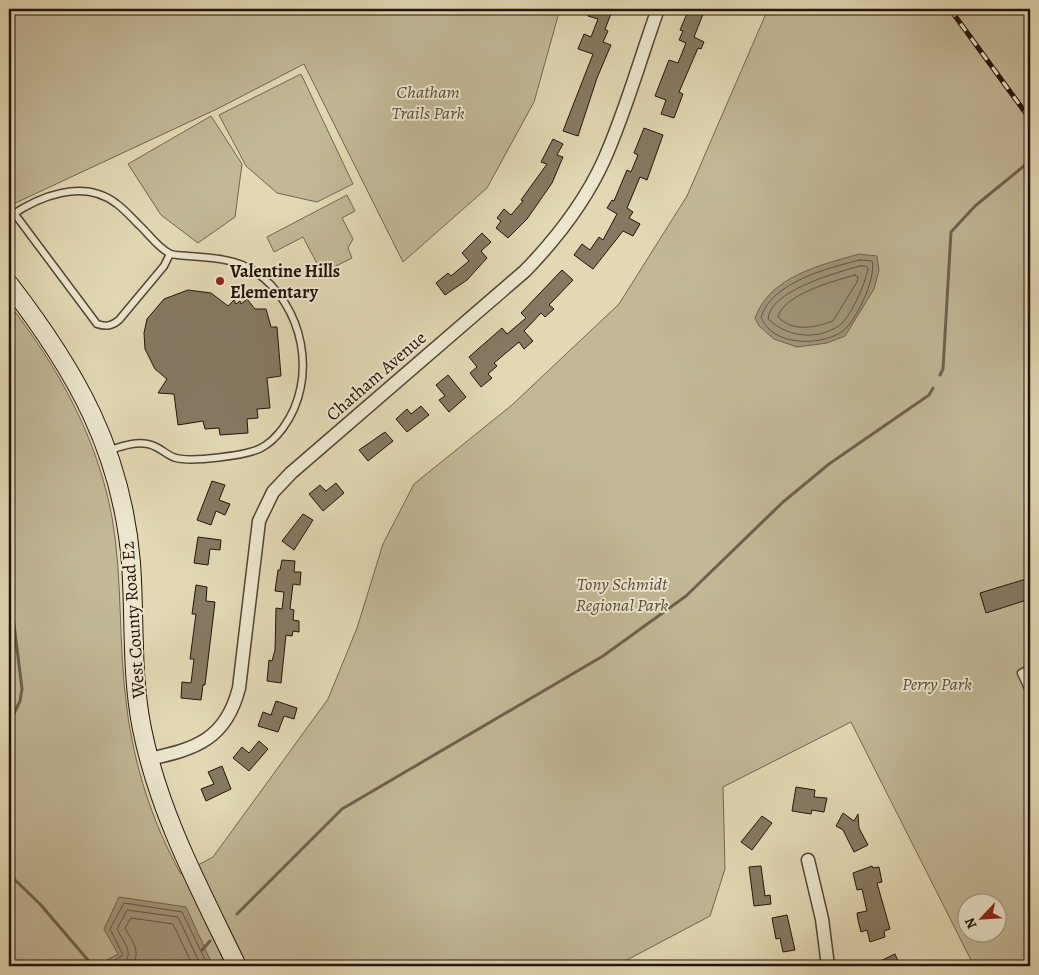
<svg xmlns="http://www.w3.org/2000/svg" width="1039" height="975" font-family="Alegreya,serif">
  <rect width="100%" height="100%" fill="#e2d8b4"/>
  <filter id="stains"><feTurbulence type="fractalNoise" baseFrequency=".004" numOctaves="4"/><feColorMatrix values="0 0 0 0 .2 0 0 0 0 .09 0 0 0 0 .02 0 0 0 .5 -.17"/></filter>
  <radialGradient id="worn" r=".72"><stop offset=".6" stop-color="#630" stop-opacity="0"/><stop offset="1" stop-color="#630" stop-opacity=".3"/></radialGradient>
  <g fill="#c2b797" stroke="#726550" fill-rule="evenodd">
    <path d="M9,9H560L534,102L487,188L403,262L304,64L219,108L9,206Z"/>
    <path d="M768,9H1030V959L1016,966H974L851,722L723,787L725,869L710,916L625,961L577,966L510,963L506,966H9V304C58,367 97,437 112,517C123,580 118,645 127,709C134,765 153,825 181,874L213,857L328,699L357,628L383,544L414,484L512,405L619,304L687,196ZM966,902H996V932H966Z"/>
    <path d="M301,74L353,184L317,202L277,193L246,166L219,115Z"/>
    <path d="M211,116L242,164L235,217L198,243L161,215L128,164Z"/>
    <path d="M347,195L355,211L342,218L353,239L348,248L352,258L322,273L303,237L274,252L267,237Z"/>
  </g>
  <g fill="#a1957a" stroke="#6f614d">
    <path d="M859,254L877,256L879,270L874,289L845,336L827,343L797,347L774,339L759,326L755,318C770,276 821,265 859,254Z"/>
    <path d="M119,897L186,907L213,966H96L118,954L104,929Z"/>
  </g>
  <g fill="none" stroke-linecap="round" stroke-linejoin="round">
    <g stroke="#625442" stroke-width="1">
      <path d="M860,260L872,261C877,277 855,325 840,333C817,346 772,346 761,317C772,282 828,268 860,260Z"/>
      <path d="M860,266H866L868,269C865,284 850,320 837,327C814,341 786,336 768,319C769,291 838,272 860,266Z"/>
      <path d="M855,275L858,277L857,282L833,321C814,328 793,332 778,317C784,294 834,281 855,275Z"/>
      <path d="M106,966L123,955L110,929L124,903L182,912L208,966"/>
      <path d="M119,966C138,956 123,942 117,929L127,910L178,917L201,966"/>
      <path d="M132,966C142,952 132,941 125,928L131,918L173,924L193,966"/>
    </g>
    <g stroke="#6f614d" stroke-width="3">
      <path d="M9,16L16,9"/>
      <path d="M940,375L943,369L951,232L975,206L1030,161"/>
      <path d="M9,584L22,689L20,701L9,724"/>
      <path d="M9,866L15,880L40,904L93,966"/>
      <path d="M237,914L342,809L603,656L686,596L783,502L829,464L929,395L933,388"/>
      <path d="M202,950L210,941"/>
    </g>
  </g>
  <g fill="#867962" stroke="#23130a">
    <path d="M590,9H613L605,29L608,31L603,42L611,45L597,78L578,136L563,131L593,54L578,49L584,34L591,37L598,19L588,16Z"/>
    <path d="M689,9H705L694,37L704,42L701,49L698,48L679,92L683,94L674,118L661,114L666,100L655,96L669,60L678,63L686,43L679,40L683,31L680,30Z"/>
    <path d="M644,128L663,135L647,180L640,177L627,208L633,212L629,218L640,224L633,236L623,231L593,269L574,255L582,244L590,250L599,237L603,240L617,214L607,208L612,200L614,201L627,170L631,172L638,155L634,153Z"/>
    <path d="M553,139L563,144L557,155L563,157L552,183L527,219L508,238L496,228L501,221L497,218L504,209L511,215L523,201L521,200L547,164L541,162Z"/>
    <path d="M482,233L491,242L481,251L487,258L467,280L445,295L436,283L448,273L451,276L469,261L462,253Z"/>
    <path d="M562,270L573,280L549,305L554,309L545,317L541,313L524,331L533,341L524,349L519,342L494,363L497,366L488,374L492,378L481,387L470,373L477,367L469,357L502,328L507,334L526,318L521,313Z"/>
    <path d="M188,290L211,293L228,306L234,300L236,304L240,301L241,304L247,299L255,309H266L271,327H277L281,376L267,378L270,408L257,409L258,418L247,419L248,433L220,435L219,428L205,429L203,421L178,425L174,394L158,393L167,379L155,369L145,349L144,333L147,319L164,299Z"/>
    <path d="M448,375L466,397L449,412L439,400L445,396L436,385Z"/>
    <path d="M421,406L429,415L407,432L396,419L407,409L411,414Z"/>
    <path d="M385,432L393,441L368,461L359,450Z"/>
    <path d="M212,481L225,485L219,500L230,504L225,515L216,511L211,525L197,520Z"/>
    <path d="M336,483L344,493L323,511L309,494L320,485L326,491Z"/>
    <path d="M303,514L313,520L294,550L282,541Z"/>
    <path d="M198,537L221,540L220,550L210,549L208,565L194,563Z"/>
    <path d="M282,560L295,561L294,572H301L300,585L293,584L290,609L294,610L293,620L299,621V632L293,631L292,636L286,635L281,683L267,681L269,660L272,661L275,650L276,608L282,609L284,592L275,591L278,570H280Z"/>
    <path d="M1026,579L1030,599L986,613L980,593Z"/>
    <path d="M196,585L207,587L206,601L215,602L205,685H203L201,700L181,698L182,682L191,683L194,659H190L196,614H192Z"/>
    <path d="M276,701L297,708L294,719L284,716L278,732L258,726L263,712L271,715Z"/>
    <path d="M259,741L268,749L249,771L233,758L242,747L249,753Z"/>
    <path d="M222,766L231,789L206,801L201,789L214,784L208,772Z"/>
    <path d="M796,787L815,790L814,797L827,798L824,812L812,810L811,814L792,811Z"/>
    <path d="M843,813L854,821L858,814L859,828L868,845L854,852L843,830L836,826Z"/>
    <path d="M762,816L772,823L752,850L741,842Z"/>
    <path d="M761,866L765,896L770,895L771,904L754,906L749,867Z"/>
    <path d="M872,866L873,868L879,867L882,882L877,883L890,929L884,931L885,937L870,942L867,930L861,932L858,920L857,913L867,911L862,889L857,890L853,873Z"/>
    <path d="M787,915L795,950L783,952L780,938L776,939L772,918Z"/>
    <path d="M895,954L900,966H870Z"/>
  </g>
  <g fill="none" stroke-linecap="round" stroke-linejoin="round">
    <g stroke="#534434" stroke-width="9">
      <g id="lane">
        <path d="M14,213L97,324C106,327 112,326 119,320L164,266L170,254"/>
        <path d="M9,217C39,196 84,178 117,204C125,210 132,218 139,225C148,233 158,248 169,253C174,256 183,255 188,256C209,258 235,258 254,271C304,304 319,379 283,428C277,436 271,443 261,448C246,456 192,462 176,458C168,456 163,450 156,447C140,439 124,446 109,450"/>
        <path d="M1030,668L1021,673L1030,693"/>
      </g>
    </g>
    <g stroke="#534434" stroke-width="15">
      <g id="street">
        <path d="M149,759C196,749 226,739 239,688L259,521L273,492L291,473L525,271C557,238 585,202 604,160C626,111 640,59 658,9"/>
        <path d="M808,860L822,919L828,966"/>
      </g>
    </g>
    <g stroke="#23130a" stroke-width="20">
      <path id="secondary" d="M9,284C76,371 122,451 131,563C135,618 131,675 142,729C159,814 200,889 237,966"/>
    </g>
    <use href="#lane" stroke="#ece6ce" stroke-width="6"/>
    <use href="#street" stroke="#ece6ce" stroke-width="12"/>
    <use href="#secondary" stroke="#ece6ce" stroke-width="18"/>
    <g stroke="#23130a" stroke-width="5">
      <path id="rail" d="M950,9L1030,119"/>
    </g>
    <use href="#rail" stroke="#ece6ce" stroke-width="3" stroke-dasharray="9" stroke-linecap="butt"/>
  </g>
  <circle fill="#8f2418" stroke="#ece6ce" stroke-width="2" cx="220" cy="281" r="5"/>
  <g text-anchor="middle" stroke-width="4" stroke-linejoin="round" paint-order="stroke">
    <g font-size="18" font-style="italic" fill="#5b4c3b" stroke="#ece6ce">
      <text x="428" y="98">Chatham<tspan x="428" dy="21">Trails Park</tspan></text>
      <text x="622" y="590">Tony Schmidt<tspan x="622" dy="21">Regional Park</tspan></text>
      <text x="937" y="690">Perry Park</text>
    </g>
    <g font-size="18" font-weight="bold" fill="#23130a" stroke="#ece6ce" text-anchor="start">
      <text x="230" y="277">Valentine Hills<tspan x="230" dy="21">Elementary</tspan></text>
    </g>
    <g font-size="18" fill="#23130a" stroke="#ece6ce">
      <text transform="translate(376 376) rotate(-41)" y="6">Chatham Avenue</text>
      <text transform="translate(133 620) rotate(-94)" y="6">West County Road E2</text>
    </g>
  </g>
  <rect width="1039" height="975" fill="none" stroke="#e2d8b4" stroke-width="30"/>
  <rect x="10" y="10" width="1019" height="955" fill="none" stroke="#23130a" stroke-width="2.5"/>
  <rect x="15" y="15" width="1009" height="945" fill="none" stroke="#23130a"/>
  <g transform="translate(982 918) rotate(245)"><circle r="24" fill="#ece6ce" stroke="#9c9280"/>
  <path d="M0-4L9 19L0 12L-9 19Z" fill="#8f2418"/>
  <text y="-8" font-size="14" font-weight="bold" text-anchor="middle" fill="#23130a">N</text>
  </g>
  <rect width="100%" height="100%" filter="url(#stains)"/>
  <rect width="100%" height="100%" fill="url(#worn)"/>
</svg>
